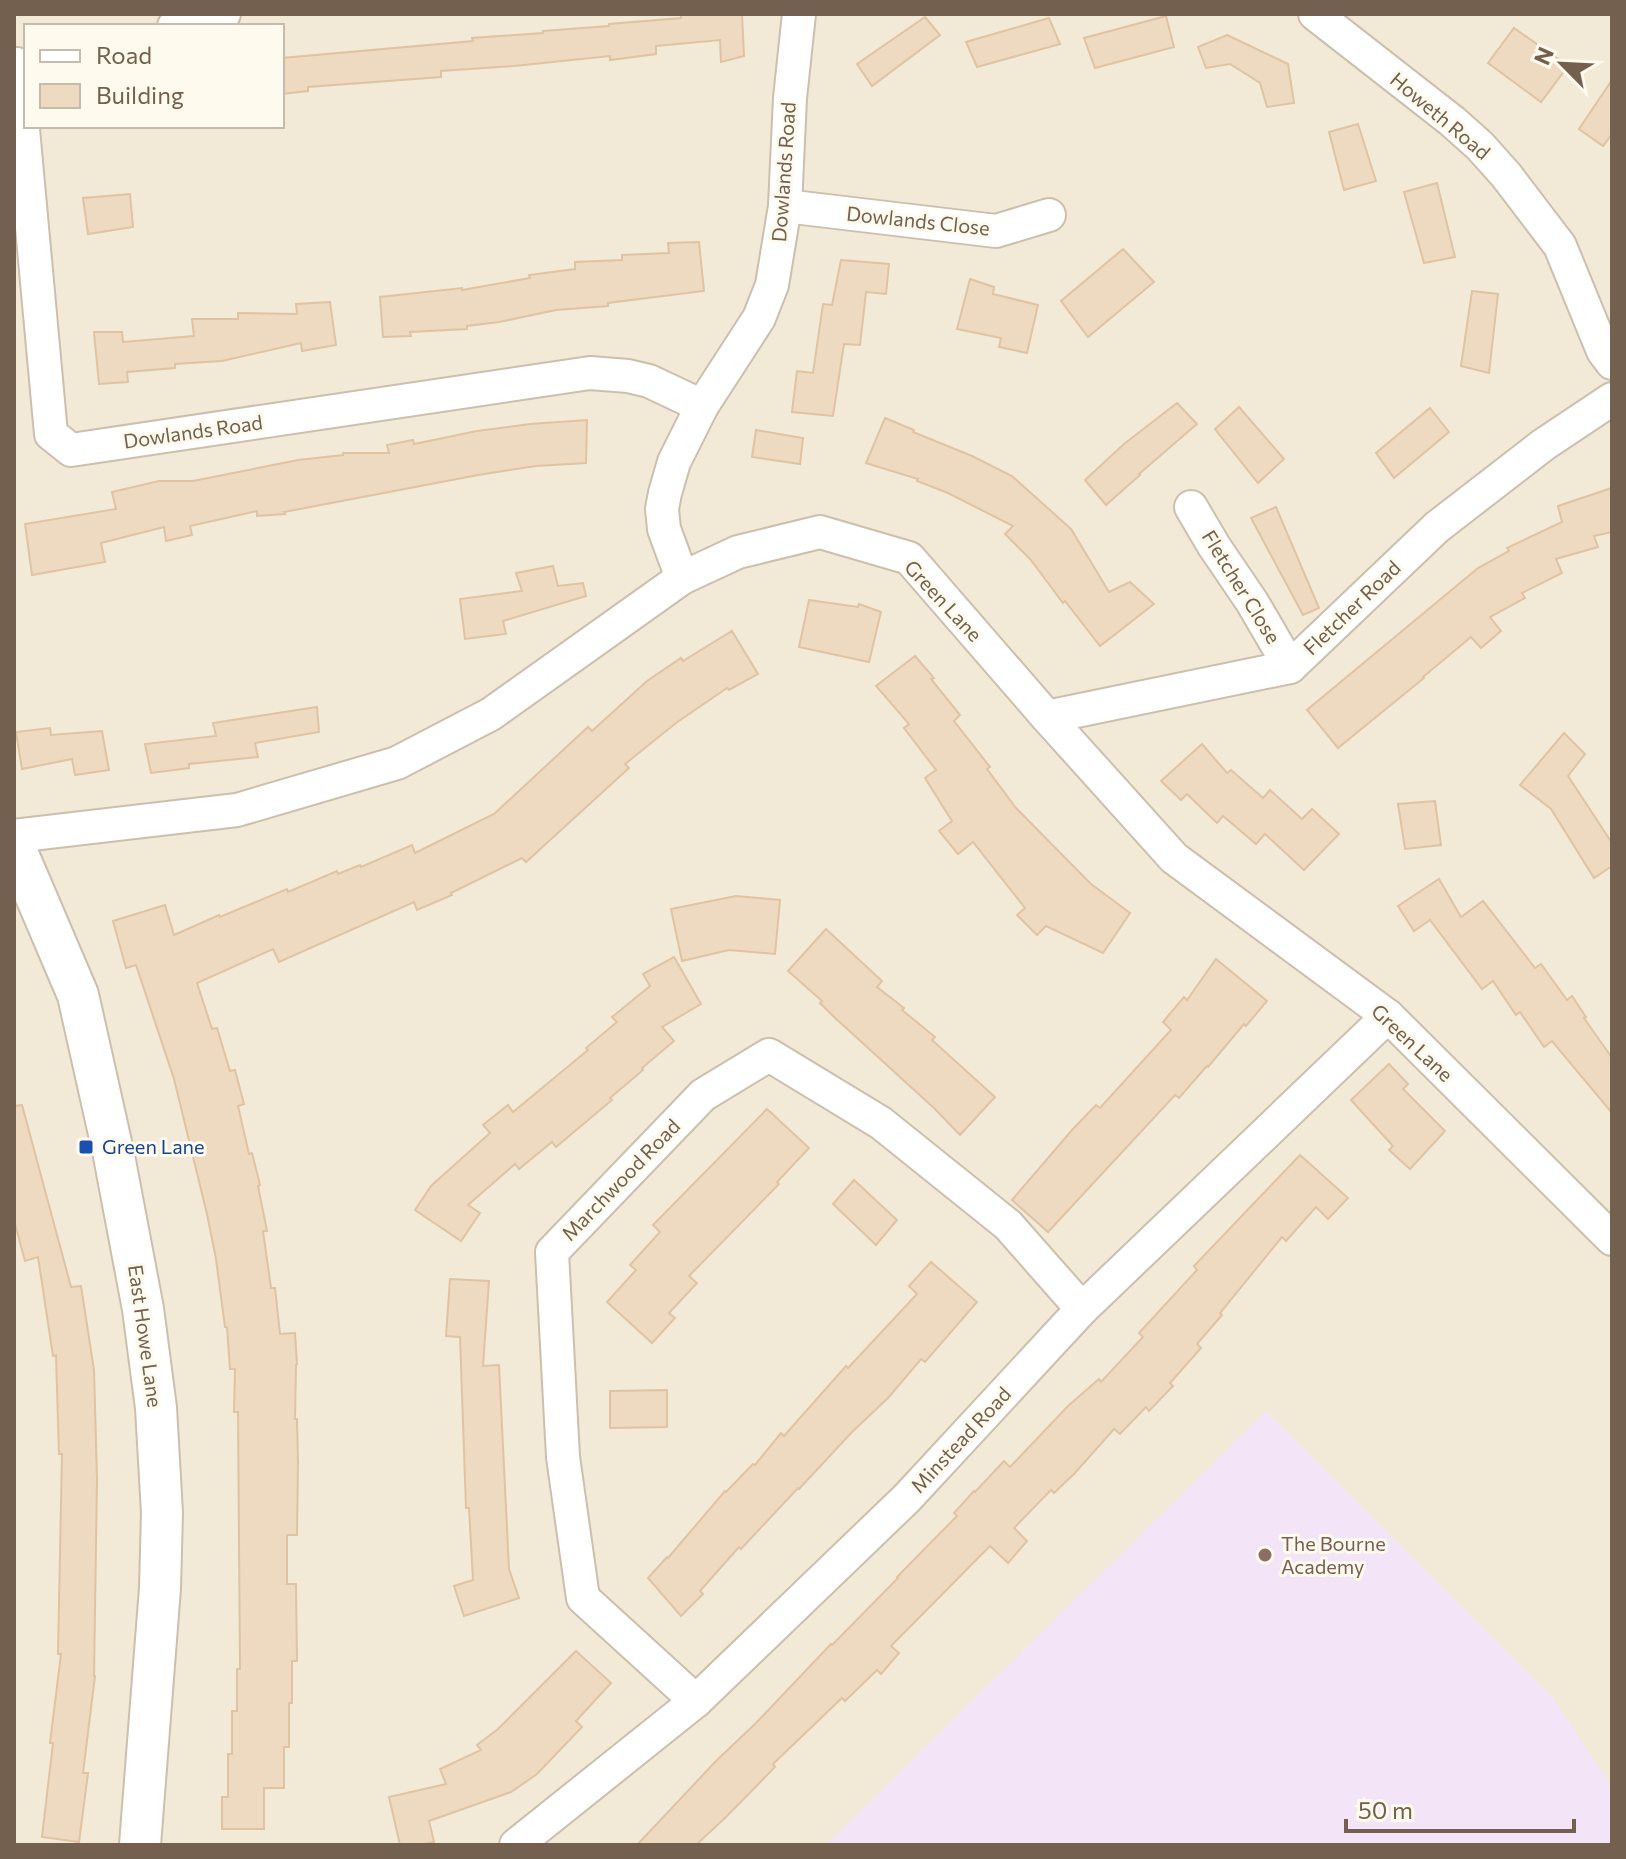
<svg xmlns="http://www.w3.org/2000/svg" width="1626" height="1859" font-family="Commissioner,sans-serif">
  <rect width="100%" height="100%" fill="#fbf6e8"/>
  <path fill="#f2e9d7" fill-rule="evenodd" d="M14,14H1612V1845H14ZM26,26H282V126H26Z"/>
  <path fill="#f3e4f7" d="M1266,1411L1554,1699L1612,1787V1845H826Z"/>
  <g fill="#eedac1" stroke="#dfc3a3" stroke-width="2">
    <path d="M681,14H742L744,56L721,62L720,40L656,46V54L610,60V56L514,66L441,71V77L308,87V91L282,94V58L473,41L472,38L543,33V31L609,26V24L681,18Z"/>
    <path d="M1166,16L1174,47L1095,68L1084,38Z"/>
    <path d="M925,17L940,35L872,86L857,64Z"/>
    <path d="M1049,18L1060,44L977,67L966,42Z"/>
    <path d="M1514,28L1568,66L1541,102L1488,63Z"/>
    <path d="M1227,35L1288,64L1294,103L1267,107L1260,83L1230,64L1206,68L1198,47Z"/>
    <path d="M1612,80V134L1603,146L1579,129Z"/>
    <path d="M1358,124L1376,181L1344,190L1329,132Z"/>
    <path d="M1437,183L1455,257L1424,263L1404,192Z"/>
    <path d="M130,194L133,227L88,234L83,198Z"/>
    <path d="M699,242L704,291L608,303V306L556,310L499,322L467,326V329L410,332L411,336L383,337L380,297L462,288V290L530,278L529,275L575,269V262L622,260V255L669,253L668,243Z"/>
    <path d="M1123,249L1154,282L1088,337L1061,301Z"/>
    <path d="M841,260L889,264L886,294L866,292L860,345L844,344L833,416L792,412L797,371L813,373L823,304L832,305Z"/>
    <path d="M970,279L994,287L993,294L1038,305L1027,353L999,347L1001,338L957,329Z"/>
    <path d="M1472,291L1498,294L1489,373L1461,366Z"/>
    <path d="M330,302L336,345L302,351L301,343L222,361L175,364V368L127,372L128,382L99,384L94,332H122L123,342L194,336L192,319H238V313L297,314L296,304Z"/>
    <path d="M1177,403L1197,424L1139,474L1140,475L1106,505L1085,480L1124,444Z"/>
    <path d="M1239,407L1284,459L1258,483L1215,429Z"/>
    <path d="M1430,408L1449,432L1394,478L1376,453Z"/>
    <path d="M885,418L914,430L913,432L972,456L1012,476L1071,529L1109,592L1130,582L1154,604L1100,646L1065,601L1063,603L1030,559L1005,534L1013,526L948,493L917,481L918,479L866,463Z"/>
    <path d="M587,420L586,463L536,466L478,475L326,504L284,512L285,514L257,516V511L190,526L192,535L166,541L164,527L101,543L105,562L32,575L25,524L116,509L112,492L159,481H193L298,460L343,455V453H389L387,445L413,440L414,444L477,431L530,424Z"/>
    <path d="M756,430L803,438L800,464L752,457Z"/>
    <path d="M1612,488V532L1594,536L1598,547L1556,559L1562,573L1522,593L1525,598L1490,617L1501,631L1481,648L1471,637L1423,677L1424,678L1338,748L1307,710L1478,568L1509,551L1507,548L1562,522L1558,506Z"/>
    <path d="M1276,507L1319,608L1303,615L1251,518Z"/>
    <path d="M553,566L558,586L583,583L586,596L503,621L506,634L465,639L460,599L522,591L516,573Z"/>
    <path d="M809,600L858,607L859,604L881,612L869,662L799,647Z"/>
    <path d="M732,631L758,674L729,690L727,688L676,723L625,764L629,768L526,862L522,858L451,893L452,895L417,910L414,902L279,962L273,949L197,983L212,1029L217,1028L230,1071L235,1070L244,1104L238,1106L249,1154L252,1153L260,1185L258,1186L267,1231H263L271,1288H275L280,1334L295,1333L297,1364L296,1365L295,1419H297L298,1462L297,1535H287V1584H296L297,1661H292V1703H289V1747H284V1788H264V1829H222V1797H228V1754H232V1711H237V1669H240L238,1412H234L235,1369H230L227,1327H225L216,1259L207,1214L174,1079L136,965L126,968L113,921L165,905L174,935L219,915L220,917L287,889L288,892L337,871L338,874L360,865L361,867L412,845L415,853L494,814L588,727L592,731L647,681L681,658L683,661Z"/>
    <path d="M915,656L934,678L931,679L960,715L954,721L990,767L987,769L1016,808L1091,884L1130,913L1103,953L1046,926L1037,935L1017,915L1025,908L973,842L958,854L939,831L952,821L925,778L936,770L904,728L909,724L876,686Z"/>
    <path d="M317,707L319,732L255,743L258,757L189,764V768L151,773L145,744L216,736L213,723Z"/>
    <path d="M50,728L51,735L102,731L109,770L75,775L72,759L22,769L16,732Z"/>
    <path d="M1564,733L1585,754L1568,776L1612,843V866L1594,878L1551,809L1520,785Z"/>
    <path d="M1202,744L1227,773L1231,770L1263,798L1270,790L1302,819L1312,809L1339,834L1304,870L1265,834L1256,844L1223,816L1217,823L1187,794L1181,800L1161,781Z"/>
    <path d="M1435,801L1441,845L1405,849L1398,804Z"/>
    <path d="M1439,879L1461,917L1483,901L1535,968L1541,964L1567,1000L1572,996L1586,1017L1584,1018L1612,1058V1113L1552,1041L1544,1047L1520,1012L1516,1015L1493,981L1482,989L1430,920L1414,931L1398,906Z"/>
    <path d="M736,896L780,900L775,954L729,950L682,961L671,909Z"/>
    <path d="M826,929L882,981L877,987L904,1008L902,1010L935,1037L932,1040L995,1097L960,1135L935,1109L833,1016L820,1003L822,1001L788,971Z"/>
    <path d="M674,957L701,1004L662,1027L674,1041L642,1068L643,1070L610,1098L612,1100L556,1147L552,1142L519,1169L515,1164L468,1205L480,1213L461,1241L415,1210L431,1186L490,1133L483,1125L508,1105L513,1112L588,1050L586,1048L617,1022L612,1017L650,986L643,974Z"/>
    <path d="M1216,959L1267,1001L1246,1026L1244,1024L1208,1067L1207,1066L1179,1098L1175,1095L1048,1232L1012,1200L1072,1130L1096,1105L1100,1108L1171,1030L1163,1022L1184,997L1187,1000Z"/>
    <path d="M1389,1064L1408,1084L1403,1089L1445,1131L1410,1169L1389,1150L1393,1146L1351,1100Z"/>
    <path d="M22,1105L71,1287L81,1286L94,1370L97,1479L94,1676H95L83,1773H88L79,1842L42,1837L53,1743H50L61,1654H58L62,1454H59L56,1355L53,1356L38,1257L25,1261L14,1220V1106Z"/>
    <path d="M767,1109L809,1148L777,1182L779,1184L689,1276L697,1283L669,1313L675,1318L652,1343L607,1302L636,1270L630,1265L660,1232L653,1225Z"/>
    <path d="M1300,1155L1348,1198L1328,1219L1316,1207L1286,1241L1282,1237L1220,1313L1222,1315L1197,1344L1201,1348L1170,1383L1173,1386L1149,1411L1146,1407L1120,1434L1114,1429L1075,1473L1054,1493L1051,1490L1014,1528L1027,1541L1008,1563L990,1546L891,1646L899,1653L881,1674L877,1670L845,1701L842,1698L773,1764L775,1767L726,1817L696,1845H637L716,1761L756,1723L831,1644L832,1645L898,1578L897,1577L957,1516L954,1513L974,1491L975,1492L1004,1461L1010,1467L1068,1406L1099,1379L1101,1382L1143,1337L1139,1333L1197,1270L1194,1266Z"/>
    <path d="M854,1180L897,1220L876,1245L833,1204Z"/>
    <path d="M931,1262L977,1302L925,1362L921,1359L888,1398L852,1432L799,1489L798,1488L741,1549L739,1547L700,1591L703,1594L681,1616L648,1578L667,1557L668,1558L725,1491L726,1492L753,1464L755,1465L781,1433L784,1436L846,1366L848,1368L917,1294L909,1286Z"/>
    <path d="M450,1279L489,1281L483,1366L499,1365L509,1569L519,1598L464,1616L454,1586L473,1580L469,1508H466L460,1337L446,1336Z"/>
    <path d="M667,1390V1427L610,1428V1391Z"/>
    <path d="M576,1651L611,1683L576,1721L582,1727L537,1774L511,1792L429,1821L434,1842L420,1845H400L389,1797L446,1784L440,1769L481,1750L477,1745L498,1729Z"/>
  </g>
  <g fill="none" stroke-linecap="round" stroke-linejoin="round">
    <g stroke="#ccbfae" stroke-width="36">
      <g id="minor">
        <path d="M1315,14L1452,121L1480,146L1506,175L1560,246L1603,351L1612,363"/>
        <path d="M174,26L224,14"/>
        <path d="M17,64L51,434L71,450L590,373L628,376L649,381L702,406"/>
        <path d="M785,206L996,231L1049,215"/>
        <path d="M1191,507L1214,546L1252,602L1290,667"/>
        <path d="M682,578L664,529L662,509L665,493L674,462L702,406L759,318L772,285L785,206L790,98L799,14"/>
        <path d="M1047,717L1290,667L1437,527L1543,445L1612,399"/>
        <path d="M14,836L237,810L397,763L491,714L682,578L738,552L820,532L909,558L1047,717L1174,858L1388,1016L1612,1239"/>
        <path d="M696,1701L583,1598L563,1457L552,1252L703,1095L769,1055L881,1123L1008,1225L1082,1309"/>
        <path d="M516,1845L696,1701L907,1498L1082,1309L1388,1016"/>
      </g>
    </g>
    <g stroke="#ccbfae" stroke-width="44">
      <path id="tertiary" d="M14,845L78,995L114,1156L143,1309L156,1408L162,1513L160,1588L140,1845"/>
    </g>
    <use href="#minor" stroke="#fff" stroke-width="32"/>
    <use href="#tertiary" stroke="#fff" stroke-width="40"/>
  </g>
  <rect fill="#1a4fb4" stroke="#fefaee" stroke-width="3" x="78" y="1139" width="16" height="16" rx="4"/>
  <circle fill="#8d6e63" stroke="#fefaee" stroke-width="3" cx="1265" cy="1555" r="8"/>
  <g text-anchor="middle" stroke-width="6" stroke-linejoin="round" paint-order="stroke">
    <g font-size="20" fill="#73604e" stroke="#fefaee">
      <text transform="translate(1440 116) rotate(40)" y="7">Howeth Road</text>
      <text transform="translate(784 172) rotate(-86)" y="7">Dowlands Road</text>
      <text transform="translate(918 221) rotate(6)" y="7">Dowlands Close</text>
      <text transform="translate(193 432) rotate(-8)" y="7">Dowlands Road</text>
      <text transform="translate(1241 587) rotate(58)" y="7">Fletcher Close</text>
      <text transform="translate(943 601) rotate(47)" y="7">Green Lane</text>
      <text transform="translate(1352 608) rotate(-44)" y="7">Fletcher Road</text>
      <text transform="translate(1412 1043) rotate(43)" y="7">Green Lane</text>
      <text transform="translate(621 1180) rotate(-46)" y="7">Marchwood Road</text>
      <text transform="translate(145 1336) rotate(82)" y="7">East Howe Lane</text>
      <text transform="translate(961 1440) rotate(-47)" y="7">Minstead Road</text>
    </g>
    <g font-size="20" fill="#164399" stroke="#fefaee" text-anchor="start">
      <text x="102" y="1154">Green Lane</text>
    </g>
    <g font-size="20" fill="#785e54" stroke="#fefaee" text-anchor="start">
      <text x="1281" y="1551">The Bourne<tspan x="1281" dy="23">Academy</tspan></text>
    </g>
  </g>
  <rect width="1626" height="1859" fill="none" stroke="#73604e" stroke-width="32"/>
  <rect x="24" y="24" width="260" height="104" fill="#fefaee" stroke="#c6bcae" stroke-width="2"/>
  <rect x="40" y="50" width="40" height="12" fill="#ffffff" stroke="#c6bcae" stroke-width="2"/>
  <text x="96" y="64" font-size="24" fill="#73604e">Road</text>
  <rect x="40" y="84" width="40" height="24" fill="#eedac1" stroke="#c6bcae" stroke-width="2"/>
  <text x="96" y="104" font-size="24" fill="#73604e">Building</text>
  <g transform="translate(1562 64) rotate(294)" stroke="#fefaee" stroke-width="6" paint-order="stroke">
  <path d="M0-6L14 30L0 20L-14 30Z" fill="#73604e"/>
  <text y="-12" font-size="22" font-weight="bold" text-anchor="middle" fill="#73604e">N</text>
  </g>
  <path d="M1346 1819v12h228v-12" fill="none" stroke="#73604e" stroke-width="4"/>
  <text x="1358" y="1819" font-size="24" fill="#73604e" stroke="#fefaee" stroke-width="6" paint-order="stroke">50 m</text>
</svg>
